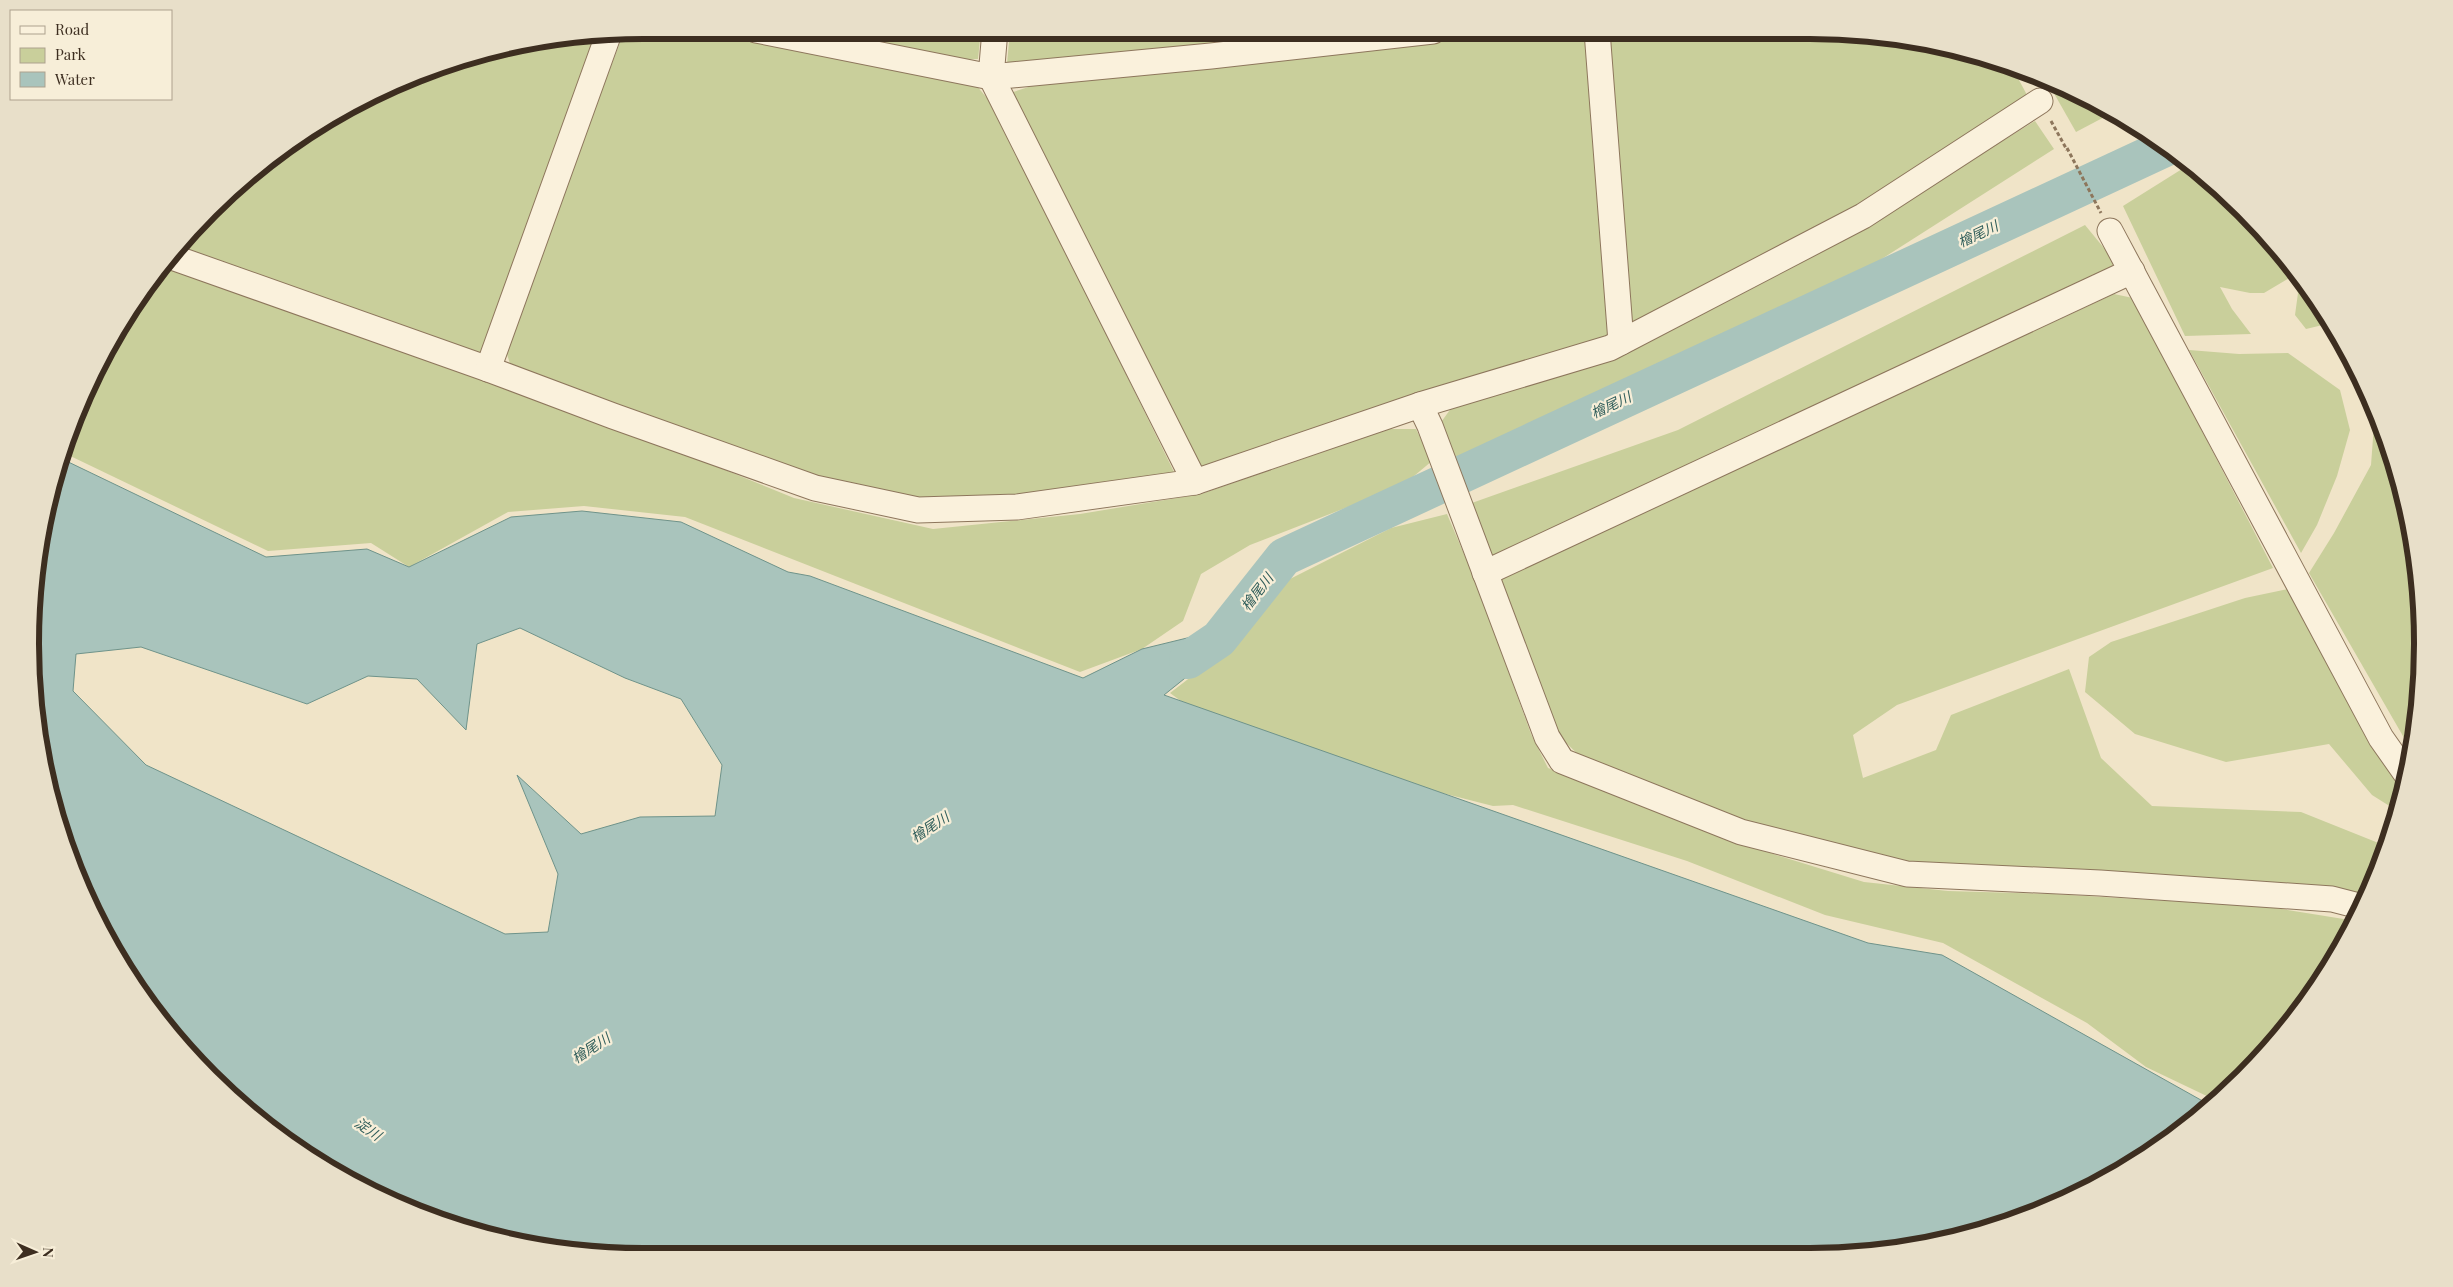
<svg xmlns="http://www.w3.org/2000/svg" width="2453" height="1287" font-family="'Playfair Display','Noto Sans JP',serif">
  <rect width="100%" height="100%" fill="#f0e4c8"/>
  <g fill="#c9cf9b">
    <path d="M644,30H710L972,80L996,109L1175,474L1016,500L921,501L798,471L511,367L504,345L624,32Z"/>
    <path d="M795,30H981L978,59L948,60Z"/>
    <path d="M1010,30L1346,31L1007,64Z"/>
    <path d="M1514,31H1588L1609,335L1208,472L1196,464L1007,94L1041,83Z"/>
    <path d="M1609,31H1849L1969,51L2012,67L2027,95L1856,208L1627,327Z"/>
    <path d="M598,34L485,358L174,249L182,239L270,157L337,112L446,63L524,42Z"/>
    <path d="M2047,81L2081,93L2112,113L2076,132Z"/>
    <path d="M2035,121L2054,149L1844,283L1597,402L1456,466L1439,425L1452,407L1870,223Z"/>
    <path d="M2190,164L2271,239L2331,323L2306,329L2295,315L2298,293L2291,277L2264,293H2250L2220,287L2232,309L2251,334L2185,336L2123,206Z"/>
    <path d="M2085,225L2113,259V270L1490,560L1469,504L1678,430Z"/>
    <path d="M163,264L605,421L794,498L933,529L1080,514L1201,494L1389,429H1416L1432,461L1402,486L1250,545L1201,574L1183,621L1142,649L1080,672L685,517L584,506L508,512L409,567L371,543L268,551L62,452C85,384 120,320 163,264Z"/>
    <path d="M2114,294L2133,298L2273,568L1897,705L1853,735L1863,778L1936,750L1951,715L2069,669L2101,758L2152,806L2301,812L2381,844L2383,854L2368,894L1920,867L1745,822L1587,763L1560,737L1501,578Z"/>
    <path d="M2189,350L2239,354L2288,353L2340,390L2350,430L2337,476L2317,525L2301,553Z"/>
    <path d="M2375,411C2412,495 2424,591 2422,683C2421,705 2414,728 2411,750L2309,573L2334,533L2371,465Z"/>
    <path d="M1447,514L1478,587L1531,734L1548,768L1776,855L1864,882L1948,891L2053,894L2269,907L2356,921L2271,1048L2213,1099L2146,1067L2087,1023L1943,943L1825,915L1687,861L1513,805L1493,806L1442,793L1189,707L1170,693L1222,653L1284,582L1391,528Z"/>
    <path d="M2288,589L2405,785L2399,812L2372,795L2329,744L2226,762L2135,734L2085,692L2089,657L2111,642L2245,598Z"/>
  </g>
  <path fill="#a9c4bc" stroke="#6f938a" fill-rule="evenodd" d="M60,458L266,557L367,549L409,567L511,517L582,511L681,522L788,572L810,576L1083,678L1142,649L1228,628L1241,629L1230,642L1164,695L1868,943L1942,955L2208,1104L2151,1153L2044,1210L1890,1252L604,1256L485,1236L372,1194L270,1130L209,1077L133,984L77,879L51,802L31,684V603L51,485ZM520,628L625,678L681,699L722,765L715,816L640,817L581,834L517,775L558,874L548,932L505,934L146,765L73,691L76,654L141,647L307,704L368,676L417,679L466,730L477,644Z"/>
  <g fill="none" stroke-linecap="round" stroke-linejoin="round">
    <path stroke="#a9c4bc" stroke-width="38" d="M1188,660L1219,639L1284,557L2167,147"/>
    <g stroke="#8d765c" stroke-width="27">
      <g id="minor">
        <path d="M756,30L991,77L1211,56L1433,31"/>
        <path d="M995,30L991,77L1195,482"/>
        <path d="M1597,31L1621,342"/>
        <path d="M2110,231L2381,738L2407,775"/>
        <path d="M169,256L488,369L613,416L815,488L918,510L1017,507L1195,482L1420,405L1430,426L1547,737L1562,761L1741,832L1907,874L2100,883L2332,899L2363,907"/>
        <path d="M488,369L609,33"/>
        <path d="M1420,405L1610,348L1863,216L2040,101"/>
        <path d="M1485,573L2132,271"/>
      </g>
    </g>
    <g stroke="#8d765c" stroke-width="3" stroke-dasharray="4 2.5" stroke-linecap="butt">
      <path d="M2024,72L2030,82"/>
      <path d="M2051,121L2067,150"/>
      <path d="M2067,148L2101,213"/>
    </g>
    <use href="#minor" stroke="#faf1dc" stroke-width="25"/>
  </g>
  <g text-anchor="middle" stroke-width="4.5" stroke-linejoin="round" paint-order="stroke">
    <g font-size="14" font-style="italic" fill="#2f5d5a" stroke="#f7eed8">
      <text transform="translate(1978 234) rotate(-25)" y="5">檜尾川</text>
      <text transform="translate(1611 405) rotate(-25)" y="5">檜尾川</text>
      <text transform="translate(1257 592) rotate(-52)" y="5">檜尾川</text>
      <text transform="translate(930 827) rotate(-33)" y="5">檜尾川</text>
      <text transform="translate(591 1048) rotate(-33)" y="5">檜尾川</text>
      <text transform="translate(368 1129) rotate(34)" y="5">淀川</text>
    </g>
  </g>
  <path d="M0 0H2453V1287H0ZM643 39H1810A604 604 0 0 1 2414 643V644A604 604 0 0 1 1810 1248H643A604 604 0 0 1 39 644V643A604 604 0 0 1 643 39Z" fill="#e8dfc9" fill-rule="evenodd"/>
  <path fill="none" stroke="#3d2e20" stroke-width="6" d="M643 39H1810A604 604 0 0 1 2414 643V644A604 604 0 0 1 1810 1248H643A604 604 0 0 1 39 644V643A604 604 0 0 1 643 39Z"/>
  <rect x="10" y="10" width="162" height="90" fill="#f7eed8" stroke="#ada18e"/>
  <rect x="20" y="26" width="25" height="8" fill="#faf1dc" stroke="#ada18e"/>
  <text x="55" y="35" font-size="15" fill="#3d2e20">Road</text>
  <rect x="20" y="48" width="25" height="15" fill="#c9cf9b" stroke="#ada18e"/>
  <text x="55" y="60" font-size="15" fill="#3d2e20">Park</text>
  <rect x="20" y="72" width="25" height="15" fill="#a9c4bc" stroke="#ada18e"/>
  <text x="55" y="85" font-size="15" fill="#3d2e20">Water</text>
  <g transform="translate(35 1252) rotate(92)" stroke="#f7eed8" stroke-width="4" paint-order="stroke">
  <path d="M0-4L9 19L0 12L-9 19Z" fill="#3d2e20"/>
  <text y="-8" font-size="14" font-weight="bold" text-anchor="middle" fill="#3d2e20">N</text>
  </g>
</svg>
